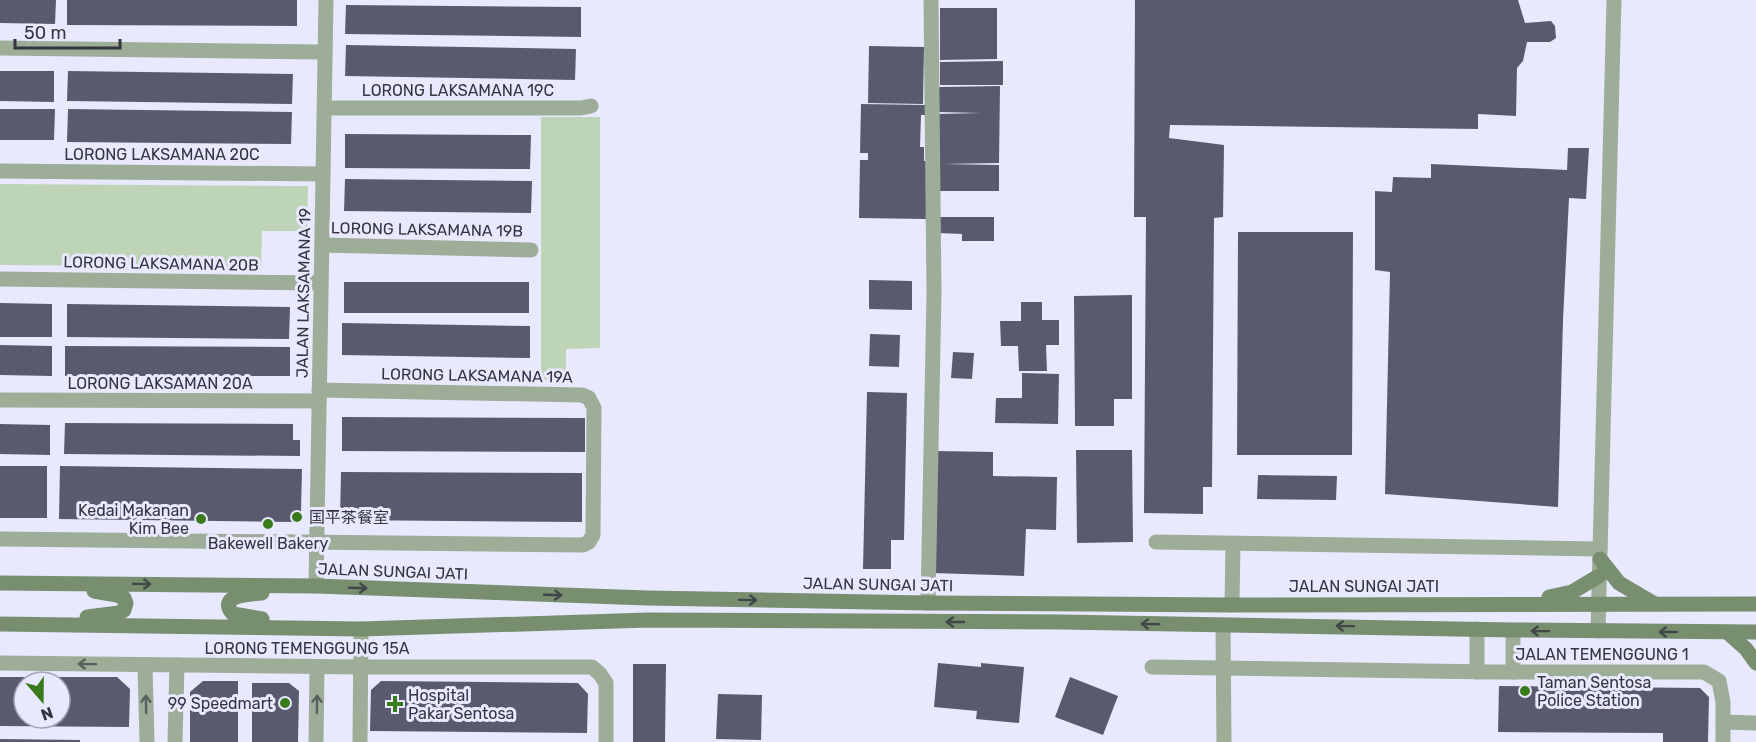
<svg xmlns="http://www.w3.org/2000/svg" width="1756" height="742" font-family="Rubik,'Noto Sans SC',sans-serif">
  <rect width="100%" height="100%" fill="#e8e9ff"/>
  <g fill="#bed4b6">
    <path d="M541,117H600V348L566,349V380H541Z"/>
    <path d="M0,184L308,186L307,231H262L261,267L0,265Z"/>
  </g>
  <g fill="#595a70" fill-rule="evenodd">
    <path d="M0,0H56L55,24L0,23Z"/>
    <path d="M67,0H297V26L67,25Z"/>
    <path d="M1135,0H1518L1525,23L1551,21L1555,26L1556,38L1550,42H1527L1523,61L1517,68L1516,116L1478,114V129L1170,125L1169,138L1224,145L1223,217L1214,218L1212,487H1203V514L1144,513L1146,217H1134Z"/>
    <path d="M346,5L581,7V37L345,34Z"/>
    <path d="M940,8H997V59L940,60Z"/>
    <path d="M346,45L576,49L575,80L345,76Z"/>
    <path d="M869,46L924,47L923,104L868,103Z"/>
    <path d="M1003,61V85H940V62Z"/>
    <path d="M0,71H54V102L0,101Z"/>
    <path d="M68,71L293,74L292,104L67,101Z"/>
    <path d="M1000,86L999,163L942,164L999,165V191H936V114L981,113L939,112V87Z"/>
    <path d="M861,104L925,105V115H921L920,147H924V161H927L926,219L859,218L860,160H868V153H860Z"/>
    <path d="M0,109H55L54,140H0Z"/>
    <path d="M68,109L292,112L291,144L67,142Z"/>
    <path d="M345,134L531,135L530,169L345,168Z"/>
    <path d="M1568,148H1589L1586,199L1569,198L1563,320L1558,507L1385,494L1390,272L1375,270V191L1392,192L1393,177L1431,178V164L1567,170Z"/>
    <path d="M345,179L532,181L531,213L344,211Z"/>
    <path d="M939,217H994V241H962V234L938,233Z"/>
    <path d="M1238,232H1353L1352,455H1237Z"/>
    <path d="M869,280L912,281V310L869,309Z"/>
    <rect x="344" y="282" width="185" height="31"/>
    <path d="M1132,295V399H1114V426H1075L1074,296Z"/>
    <path d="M1021,302H1042V320H1059V345H1046L1047,371H1019L1018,346H1001L1000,321H1021Z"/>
    <path d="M0,303L52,304V337H0Z"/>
    <path d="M67,304L290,307L289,339L67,337Z"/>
    <path d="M342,323L530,326V358L342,355Z"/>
    <path d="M870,334L900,335L899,367L869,366Z"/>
    <path d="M0,345L52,346V376L0,375Z"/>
    <path d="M65,346L290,347V376H65Z"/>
    <path d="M953,352L974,353L972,379L951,378Z"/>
    <path d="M1022,373L1059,374L1058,424L995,423L996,398H1022Z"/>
    <path d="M867,392L907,393L904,540H891V569H863Z"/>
    <path d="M342,417L585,418V452L342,451Z"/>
    <path d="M65,423L293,424V440H300V456L64,454Z"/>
    <path d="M0,424L50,425V455L0,454Z"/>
    <path d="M1076,450H1132L1133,542L1077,543Z"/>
    <path d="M937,451L993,452V476L1057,477L1056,530L1026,529L1024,576L933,573Z"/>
    <rect x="0" y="466" width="47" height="52"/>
    <path d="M60,466L302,469L301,511L292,522L59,519Z"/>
    <path d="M341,472L582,473V522L340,520Z"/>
    <path d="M1258,475L1337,476L1336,500L1257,499Z"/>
    <path d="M938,663L981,667V663L1024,667L1019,723L976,719L977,711L934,707Z"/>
    <path d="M633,664H666L665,742H633Z"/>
    <path d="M0,677H117L130,689L129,727L0,726ZM24,682H60V718H24Z"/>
    <path d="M1070,677L1118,696L1103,735L1055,717Z"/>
    <path d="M203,681H238V742H190V692Z"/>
    <path d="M381,681L578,683L588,694L587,733L370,731L371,690Z"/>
    <path d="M252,683H289L299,691L298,742H252Z"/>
    <path d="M1499,686L1700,688L1709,697L1708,742H1663V733L1498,732Z"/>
    <path d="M718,694L762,695L761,740L716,739Z"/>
    <path d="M0,739L80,740V742H0Z"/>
  </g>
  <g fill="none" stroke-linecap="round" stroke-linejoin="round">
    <g stroke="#9dad97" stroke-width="15">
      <path d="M0,48L325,52"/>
      <path d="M325,108H581L591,106"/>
      <path d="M0,171L323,174"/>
      <path d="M322,245L531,250"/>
      <path d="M0,279L321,283"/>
      <path d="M0,400L319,401"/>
      <path d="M0,539L583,545L589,542L593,535L594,408L589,398L582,395L319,390"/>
      <path d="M1156,542L1600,549"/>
      <path d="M316,586L326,0"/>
      <path d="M928,603L934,293L931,0"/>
      <path d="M1232,605L1233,544"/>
      <path d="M1223,625L1224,742"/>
      <path d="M1477,629V672"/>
      <path d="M1598,631L1614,0"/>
      <path d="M0,663L361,667H592L600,674L606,683V742"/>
      <path d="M145,665L147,742"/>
      <path d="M1152,667L1492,672H1704L1719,681L1723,702V742"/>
      <path d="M1513,672V630"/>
      <path d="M1723,722L1756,723"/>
      <path d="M175,742L177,665"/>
      <path d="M316,742L317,667"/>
      <path d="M360,742L361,629"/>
    </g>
    <g stroke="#778f6f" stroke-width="15">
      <path d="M1600,559L1619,583L1653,603"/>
      <path d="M0,583L316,586L647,598L928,603L1232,605L1756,604"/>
      <path d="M1549,597L1572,592L1599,576"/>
      <path d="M87,617L119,613L124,610L126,603L124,598L117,595L94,591"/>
      <path d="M262,619L233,614C216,595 251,594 262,593"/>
      <path d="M0,624L361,629L648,620L1062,622L1513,630L1756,632"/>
      <path d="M1727,632L1746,649L1756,663"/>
    </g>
  </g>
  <defs><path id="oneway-shaft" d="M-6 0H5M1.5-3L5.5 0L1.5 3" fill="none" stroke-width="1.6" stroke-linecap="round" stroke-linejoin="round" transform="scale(1.5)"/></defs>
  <g stroke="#414749">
    <use href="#oneway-shaft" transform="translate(142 584) rotate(1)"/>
    <use href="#oneway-shaft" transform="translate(358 588) rotate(2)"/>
    <use href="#oneway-shaft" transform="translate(553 595) rotate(2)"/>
    <use href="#oneway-shaft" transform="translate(748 600) rotate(1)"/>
    <use href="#oneway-shaft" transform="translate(955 622) rotate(180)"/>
    <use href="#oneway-shaft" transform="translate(1150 624) rotate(-179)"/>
    <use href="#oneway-shaft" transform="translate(1345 626) rotate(-179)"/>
    <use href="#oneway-shaft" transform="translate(1540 631) rotate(-179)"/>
    <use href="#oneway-shaft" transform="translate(1668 632) rotate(-180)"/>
  </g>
  <g stroke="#595f5e">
    <use href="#oneway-shaft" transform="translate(87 664) rotate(-179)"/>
    <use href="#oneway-shaft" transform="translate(146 704) rotate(-91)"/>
    <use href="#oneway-shaft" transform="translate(317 704) rotate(-89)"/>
  </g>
  <g fill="#397b1a" stroke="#e8e9ff" stroke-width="2">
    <circle cx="297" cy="517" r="6"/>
    <circle cx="201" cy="519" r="6"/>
    <circle cx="268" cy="524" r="6"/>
    <circle cx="1525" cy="691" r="6"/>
    <circle cx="285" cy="703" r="6"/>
    <path d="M392 695h6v6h6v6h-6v6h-6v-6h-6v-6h6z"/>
  </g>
  <g text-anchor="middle" stroke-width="6" stroke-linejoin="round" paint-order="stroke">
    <g font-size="16" fill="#34353f" stroke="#e8e9ff">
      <text x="458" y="96">LORONG LAKSAMANA 19C</text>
      <text x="162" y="160">LORONG LAKSAMANA 20C</text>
      <text transform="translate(427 229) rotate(1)" y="6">LORONG LAKSAMANA 19B</text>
      <text transform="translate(161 263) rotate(1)" y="6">LORONG LAKSAMANA 20B</text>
      <text transform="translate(303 293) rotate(-89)" y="6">JALAN LAKSAMANA 19</text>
      <text transform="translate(477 375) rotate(1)" y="6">LORONG LAKSAMANA 19A</text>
      <text x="160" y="389">LORONG LAKSAMAN 20A</text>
      <text transform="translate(393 571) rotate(2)" y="6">JALAN SUNGAI JATI</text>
      <text transform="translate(878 584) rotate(1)" y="6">JALAN SUNGAI JATI</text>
      <text x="1364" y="592">JALAN SUNGAI JATI</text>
      <text x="307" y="654">LORONG TEMENGGUNG 15A</text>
      <text x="1602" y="660">JALAN TEMENGGUNG 1</text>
    </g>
    <g font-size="16" fill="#34353f" stroke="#e8e9ff" text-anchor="start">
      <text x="189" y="516" text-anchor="end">Kedai Makanan<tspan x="189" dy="18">Kim Bee</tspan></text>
      <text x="309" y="523">国平茶餐室</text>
      <text x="268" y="549" text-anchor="middle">Bakewell Bakery</text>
      <text x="1537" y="688">Taman Sentosa<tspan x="1537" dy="18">Police Station</tspan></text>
      <text x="408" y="701">Hospital<tspan x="408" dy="18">Pakar Sentosa</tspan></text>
      <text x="273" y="709" text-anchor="end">99 Speedmart</text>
    </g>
  </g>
  <g transform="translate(42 700) rotate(160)"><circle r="28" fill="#e8e9ff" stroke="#a0a1b2" stroke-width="1.5"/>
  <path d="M0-4.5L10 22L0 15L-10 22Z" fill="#397b1a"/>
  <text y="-9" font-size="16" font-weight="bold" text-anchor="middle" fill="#34353f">N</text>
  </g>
  <path d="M15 39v9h105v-9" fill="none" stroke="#34353f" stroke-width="3"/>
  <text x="24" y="39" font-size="18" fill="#34353f" stroke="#e8e9ff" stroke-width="4.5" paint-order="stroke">50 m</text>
</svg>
